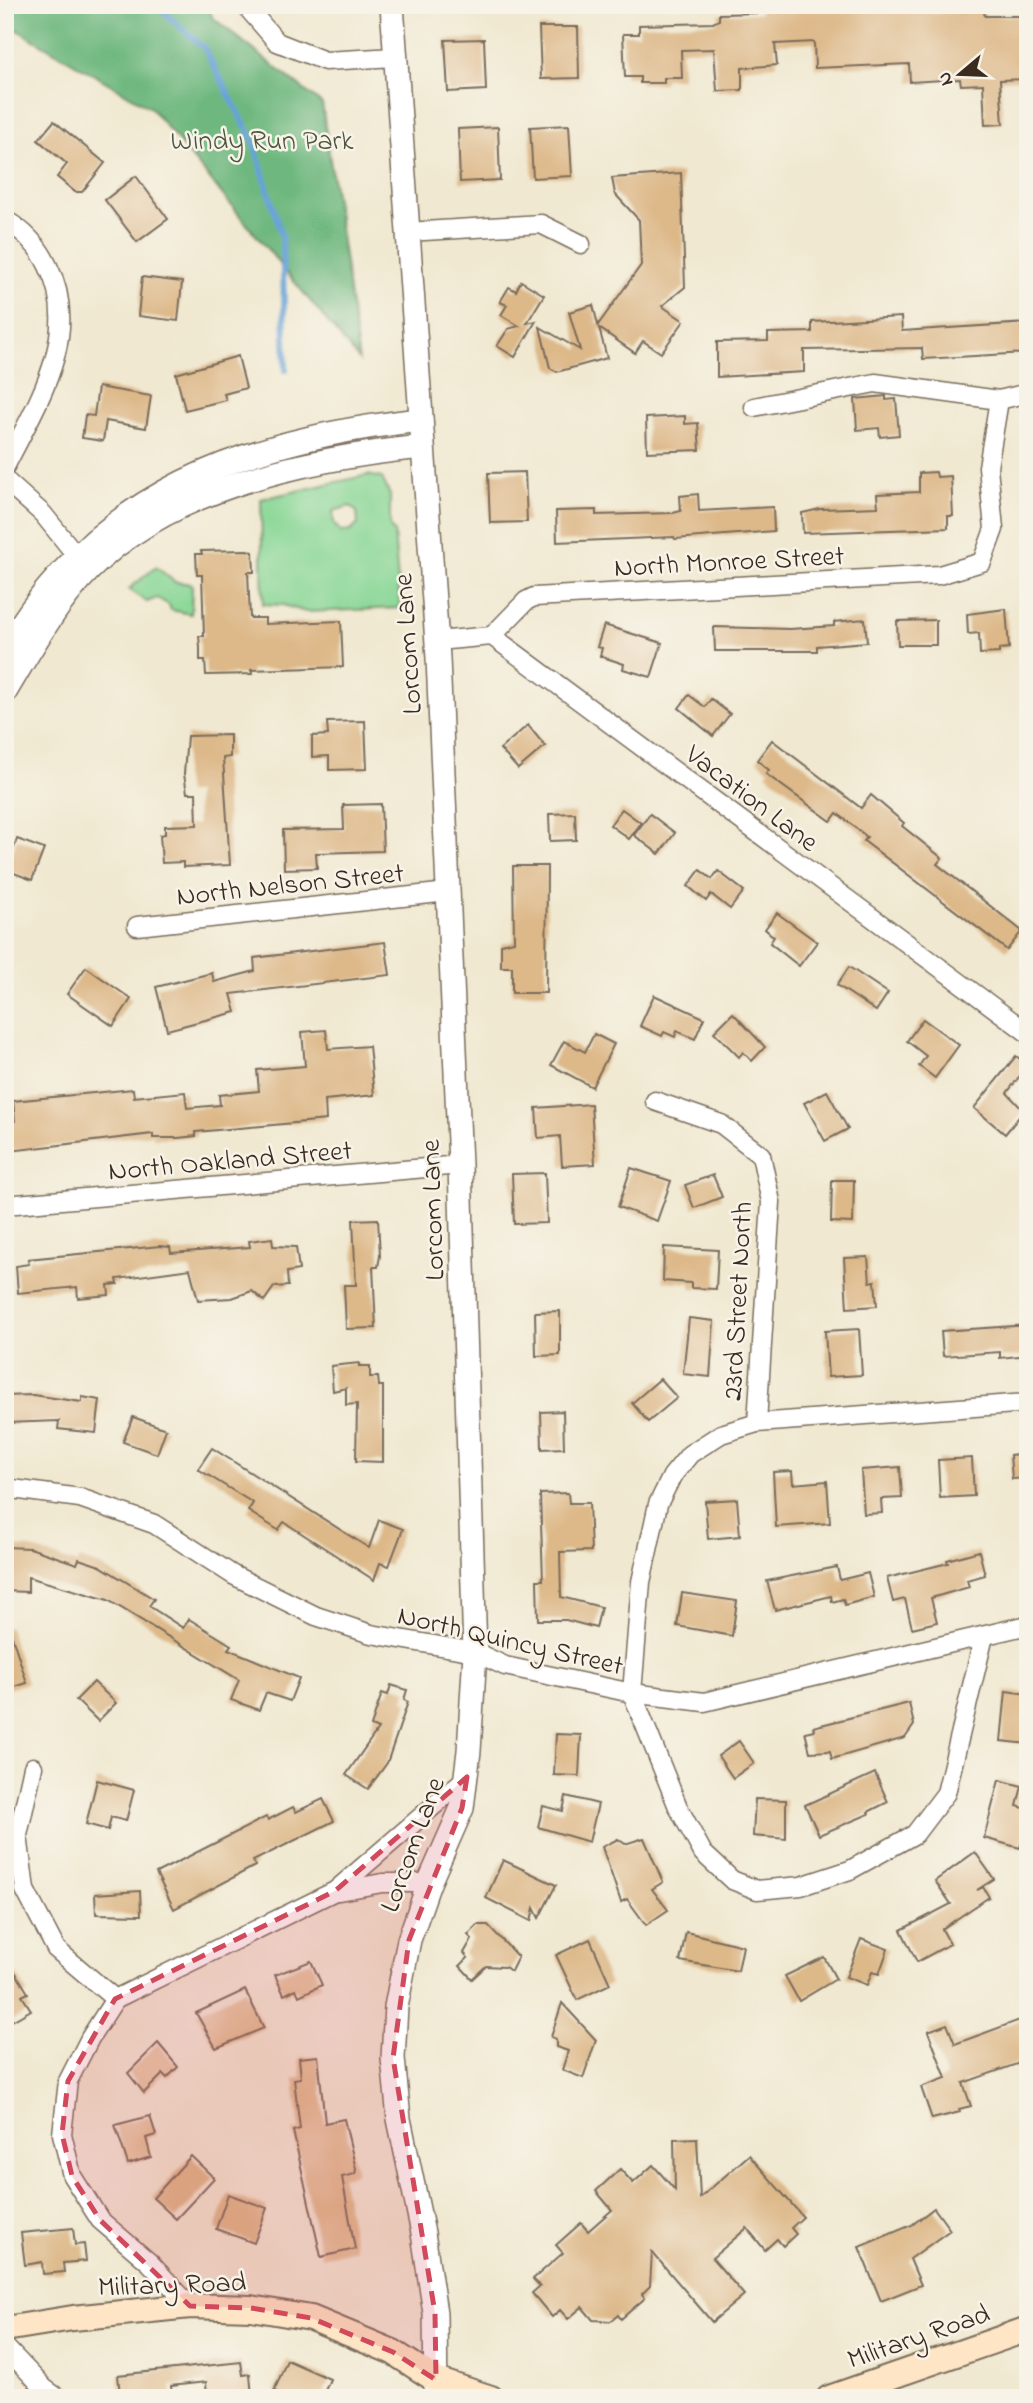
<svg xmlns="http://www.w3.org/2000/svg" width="1033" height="2403" font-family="'Indie Flower',sans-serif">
  <rect width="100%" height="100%" fill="#f7f3e8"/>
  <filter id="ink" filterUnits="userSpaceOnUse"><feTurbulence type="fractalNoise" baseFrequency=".0143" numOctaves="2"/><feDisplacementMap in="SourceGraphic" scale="14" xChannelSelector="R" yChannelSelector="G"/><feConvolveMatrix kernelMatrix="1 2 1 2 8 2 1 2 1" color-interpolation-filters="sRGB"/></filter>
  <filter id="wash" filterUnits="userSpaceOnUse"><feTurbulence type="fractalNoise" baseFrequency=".00686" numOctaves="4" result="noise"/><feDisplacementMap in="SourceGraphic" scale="28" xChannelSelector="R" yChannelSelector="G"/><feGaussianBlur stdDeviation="1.57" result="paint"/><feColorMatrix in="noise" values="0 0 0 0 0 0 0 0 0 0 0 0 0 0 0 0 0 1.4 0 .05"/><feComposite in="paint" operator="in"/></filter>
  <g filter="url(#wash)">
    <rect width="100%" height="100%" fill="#f0e8d0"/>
    <g fill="#89d796" stroke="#62805a" stroke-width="2" fill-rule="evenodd">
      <path d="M368,475L382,478L390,495V528L394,532L400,608L306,612L283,605L263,604L261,499ZM350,506L357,512L358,524L351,531L341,532L334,524L333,511Z"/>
      <path d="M156,567L175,582L192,584L191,614L171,610L169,605L157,598L147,602L129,589Z"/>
    </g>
    <path fill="#6eb87f" stroke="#54714e" stroke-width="2" d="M5,5H209L212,17L322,104L359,360L151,108L5,23Z"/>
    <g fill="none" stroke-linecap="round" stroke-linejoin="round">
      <path stroke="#67a3d7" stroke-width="6" d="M156,5L204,48L253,140L282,237L286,370"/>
    </g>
    <g id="blocks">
      <g fill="#ddb888">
        <path d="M784,5H792L793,8L932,5L933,13L966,11L965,5H982L985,16H1028V79L1000,80L1003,124L985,125L983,84L961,85L960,79L910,82L909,64L815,68L814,42L775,44L777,65L742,68V90L717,91L714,49L681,50L682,78H664V83H640V77H625L623,34H639V25L713,23L719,20V14L760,13V7Z"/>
        <path d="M539,27H578L579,78L541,79Z"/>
        <path d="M484,39L486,90L448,92L445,40Z"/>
        <path d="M54,121L105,163L82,192H75L57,177L67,164L38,140Z"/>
        <path d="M569,125L572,176L533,178L530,127Z"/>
        <path d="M498,127L500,180L460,182L458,129Z"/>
        <path d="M681,173L685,287L662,306L684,321L661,353L643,341L635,353L599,328L607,358L557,372L550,368L540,327L580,350L569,312L593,305L598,325L641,265L639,220L615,194L612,178Z"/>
        <path d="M136,176L168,219L137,242L105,200Z"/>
        <path d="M142,277L182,282L178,321L138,316Z"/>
        <path d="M521,281L544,295L527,323L536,321L515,357L497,346L508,329L519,326L501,315L507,305L500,302L509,287L516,291Z"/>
        <path d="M901,317L902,331L1028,323V353L923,359L922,348L804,350V372L717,377V342L768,341V333L812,332V322Z"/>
        <path d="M238,356L246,388L224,394L226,400L185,410L176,374Z"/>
        <path d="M98,387L151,396L146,428L106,421L103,441L82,438L85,415L94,416Z"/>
        <path d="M886,396V400L896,399L899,435L880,437L879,428L857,430L855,399Z"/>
        <path d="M685,416V424L698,423L700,450L647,452L646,418Z"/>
        <path d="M525,472L527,522L490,523L488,473Z"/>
        <path d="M936,472L937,477L951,476L953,516H948V528L803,533L802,513L820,509L878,507L877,494L919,492V473Z"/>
        <path d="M698,494L699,511L773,507L774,531L675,539L674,537L557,542L556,511L596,510V515L673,513L681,511L680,496Z"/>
        <path d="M247,550L253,552L254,572H248L250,618H265V624L341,621L343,667L251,670L252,674L206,675L205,660H200V647L199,636H204L202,575H197L196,554H202L201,551Z"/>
        <path d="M1006,609L1009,648L999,649V653L980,654L979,633L968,634L967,614Z"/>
        <path d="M865,619L867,642L817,646V651H715L714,627L790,629L834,626V622Z"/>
        <path d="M936,620V645H898L897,621Z"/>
        <path d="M604,625L662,643L651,677L623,669L624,664L600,656L602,648L597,647Z"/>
        <path d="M689,695L705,707L711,699L730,714L713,736L679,708Z"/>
        <path d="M365,721L367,769L329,770V756L312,757V736L328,735L327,722Z"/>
        <path d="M528,725L545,746L518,769L500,749Z"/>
        <path d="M230,735V757L223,758L230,865L183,867V862L162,863L160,835L165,834V826L197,825L196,793H187L184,774L187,736Z"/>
        <path d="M772,740L861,808L871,795L904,823L902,826L942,858L937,864L1022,931L1007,950L864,841L867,837L837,813L831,821L766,774L769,770L757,760Z"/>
        <path d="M381,804L383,851L316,853L317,868L284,869L283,830L344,829L343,805Z"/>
        <path d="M622,809L641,823L629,839L610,825Z"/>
        <path d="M575,813L576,840L550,841L549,814Z"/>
        <path d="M650,814L675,833L659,854L634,835Z"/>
        <path d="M17,839L44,849L32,880L6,870Z"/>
        <path d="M513,866H547L546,993H512V967H501V944L514,941Z"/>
        <path d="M700,870L712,879L718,871L744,891L730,909L711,894L706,901L688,886Z"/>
        <path d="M777,913L817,942L799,966L770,943L774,937L765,929Z"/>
        <path d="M385,942L390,975L231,994L236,1012L167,1030L156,987L212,973L214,982L255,971L254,958Z"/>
        <path d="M86,967L131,999L113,1026L67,994Z"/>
        <path d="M849,967L888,993L876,1011L837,985Z"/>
        <path d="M654,995L704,1018L695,1039L677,1031L675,1037L664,1032L662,1036L640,1026Z"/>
        <path d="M733,1013L765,1047L752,1061L743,1052L739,1057L714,1032Z"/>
        <path d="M923,1019L959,1045L935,1078L919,1066L926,1056L907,1041Z"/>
        <path d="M326,1030L328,1049L369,1046L374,1095L325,1100L326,1120L196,1132V1136L178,1138H153V1134L10,1151L8,1127L11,1126L10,1122L15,1121L13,1101L133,1089L134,1097L185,1092L187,1108L220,1105L219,1095L259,1091L257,1070L305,1066L302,1032Z"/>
        <path d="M594,1034L614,1044L592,1087L551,1065L564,1041L585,1052Z"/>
        <path d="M1016,1056L1028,1065L1007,1093L1024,1111L1005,1134L974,1108Z"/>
        <path d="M827,1091L848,1129L825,1141L804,1103Z"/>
        <path d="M591,1104L595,1164L562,1166L560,1136L538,1138L536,1108Z"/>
        <path d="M631,1168L671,1181L657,1221L618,1207Z"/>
        <path d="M545,1173L547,1223L514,1224L512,1174Z"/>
        <path d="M713,1175L722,1197L694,1208L685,1185Z"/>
        <path d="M832,1180H854L853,1223L831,1222Z"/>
        <path d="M378,1219L380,1256L378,1267H373L376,1328L346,1329L344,1285H356L353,1220Z"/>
        <path d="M272,1238L273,1246L296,1247L299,1270L287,1272L288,1286L274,1287L264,1301L252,1291L232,1298L198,1300L190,1269L117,1279L118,1284L108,1285L109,1295L78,1298L77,1287L18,1293L16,1266L29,1264L28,1259L160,1246L170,1247L171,1253L250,1247L249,1241Z"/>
        <path d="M664,1247L718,1250L716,1289L691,1288V1283L663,1281Z"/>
        <path d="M868,1257L870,1282L875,1281L877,1306L847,1308L844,1258Z"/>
        <path d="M560,1311V1355L536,1356L535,1312Z"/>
        <path d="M689,1318L714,1321L710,1377L683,1374Z"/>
        <path d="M1028,1325V1355L1000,1358V1352L943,1356L941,1331Z"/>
        <path d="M859,1329L862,1375L828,1377L825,1331Z"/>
        <path d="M359,1363V1366H370V1377H378L379,1386H383V1462L356,1461L357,1404L346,1405V1388L333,1391L331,1366Z"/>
        <path d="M660,1379L677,1398L648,1422L632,1403Z"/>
        <path d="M33,1395L82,1402V1397L100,1400L96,1433L58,1429L59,1421L5,1423V1396Z"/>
        <path d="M563,1411L564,1448L542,1449L541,1412Z"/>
        <path d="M133,1417L166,1429L157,1454L123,1442Z"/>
        <path d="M212,1448L369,1548L379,1520L403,1529L389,1566L380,1563L374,1580L284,1522L278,1530L248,1511L253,1503L198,1469Z"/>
        <path d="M1028,1453V1478L1012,1479L1010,1455Z"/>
        <path d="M972,1458L974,1496L940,1498L938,1460Z"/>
        <path d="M900,1467L902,1498L881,1499L882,1513L864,1514L861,1470Z"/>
        <path d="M792,1471L793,1484L827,1481L830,1523L776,1527L773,1472Z"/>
        <path d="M568,1493L569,1503H589L591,1551L560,1552L561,1597L601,1607L596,1628L566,1620H538L537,1580H543L540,1494Z"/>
        <path d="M737,1499L740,1536L708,1539L705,1501Z"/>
        <path d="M5,1547L30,1548L77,1564L79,1559L100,1566L154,1599L149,1606L183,1628L189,1619L231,1645L228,1649L299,1678L290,1701L266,1693L259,1710L231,1700L239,1680L108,1600L28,1577V1592L5,1591Z"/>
        <path d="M979,1551L985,1575L967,1580L969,1587L931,1598L937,1622L912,1628L905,1599L893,1602L887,1578L948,1563L947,1560Z"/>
        <path d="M837,1567L840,1580L868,1573L874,1597L845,1605L843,1599L832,1602L831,1596L775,1610L767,1581Z"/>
        <path d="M682,1593L737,1601L732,1636L677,1626Z"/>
        <path d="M9,1627L27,1683L5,1690V1628Z"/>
        <path d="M94,1682L116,1703L98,1721L76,1700Z"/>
        <path d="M391,1685L407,1690L404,1700L408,1702L387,1763L368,1789L346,1775L378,1729L371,1726L382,1693L388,1695Z"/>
        <path d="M1006,1691L1028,1694V1744L1001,1741Z"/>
        <path d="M909,1703L914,1725L905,1738L832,1759L830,1751L810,1752L805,1732L814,1730L813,1727Z"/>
        <path d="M556,1734L581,1735L579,1776L554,1775Z"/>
        <path d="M739,1741L754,1763L733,1778L718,1756Z"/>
        <path d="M875,1773L888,1802L868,1812L869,1814L819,1835L805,1805Z"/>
        <path d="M97,1780L134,1790L126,1821L111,1817L108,1830L86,1824Z"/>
        <path d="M999,1780L1022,1786L1017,1806L1028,1809V1818L1020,1848L984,1838Z"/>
        <path d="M566,1796L598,1804L589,1842L538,1827L543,1806L563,1811Z"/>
        <path d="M323,1799L334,1821L253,1861L255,1866L174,1909L156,1873L266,1817L268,1820L293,1807L296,1812Z"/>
        <path d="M755,1799L786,1800V1839L753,1836Z"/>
        <path d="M644,1838L663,1882L652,1889L668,1910L646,1925L627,1899L621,1902L602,1847L618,1839L625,1844Z"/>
        <path d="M975,1852L994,1879L977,1890L983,1887L989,1897L942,1929L950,1944L917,1962L901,1930L951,1904L935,1881Z"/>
        <path d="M503,1860L556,1885L539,1918L534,1908L531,1921L486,1898Z"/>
        <path d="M140,1891L141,1915L96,1914L95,1894Z"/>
        <path d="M478,1925H488L518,1957L511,1971L505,1967L486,1966L472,1979L460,1966L468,1958L464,1953L472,1939L468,1935Z"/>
        <path d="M686,1932L743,1946L738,1971L680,1961Z"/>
        <path d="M590,1939L610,1984L577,2000L556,1955Z"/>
        <path d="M861,1939L888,1949L879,1974L872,1972L867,1985L846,1977Z"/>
        <path d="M5,1955L28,1993L22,1996L31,2010L5,2025Z"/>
        <path d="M824,1957L836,1979L799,2001L785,1976Z"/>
        <path d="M311,1961L322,1985L299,1996L296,1989L284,1995L275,1975Z"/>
        <path d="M245,1990L264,2028L216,2048L196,2013Z"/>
        <path d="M562,2003L596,2040L583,2078L562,2070L568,2051L556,2047V2039L551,2037Z"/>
        <path d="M1028,2017V2060L963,2083L971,2106L959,2109L960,2112L932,2119L921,2087L946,2078L928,2031L947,2024L955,2044Z"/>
        <path d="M158,2043L178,2067L167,2078L163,2074L144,2093L128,2073Z"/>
        <path d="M318,2056L325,2123L344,2119L356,2169L355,2174L342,2177L355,2249L321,2257L293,2131L300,2129L294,2079L301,2078L299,2058Z"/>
        <path d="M150,2116L156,2135L146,2138L151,2157L128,2164L115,2125Z"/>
        <path d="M697,2138L700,2198L749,2155L803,2217L791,2228L796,2234L783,2246L777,2239L765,2250L747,2228L712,2258L744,2295L712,2322L652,2252L650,2286L642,2294L645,2298L621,2319L618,2315L611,2321L593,2320L582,2307L568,2319L560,2310L552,2317L532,2293L540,2286L533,2279L563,2253L556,2245L581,2223L588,2231L612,2210L596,2191L620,2169L633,2183L653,2165L675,2190L674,2139Z"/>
        <path d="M191,2156L214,2178L176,2219L153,2198Z"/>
        <path d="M228,2194L267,2208L254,2243L216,2229Z"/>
        <path d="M934,2208L950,2230L910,2259L921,2285L881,2301L859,2247L912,2225Z"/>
        <path d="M73,2228L75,2245L84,2244L86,2261L63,2263L64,2272L43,2274L42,2262L25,2265L21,2233Z"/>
        <path d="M287,2360L330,2379L322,2398H290L274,2391Z"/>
        <path d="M241,2362L243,2375L250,2374L252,2398H207L206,2382L171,2386L172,2394L155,2398L120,2395L118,2375Z"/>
      </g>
    </g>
  </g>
  <g filter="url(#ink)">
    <use href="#blocks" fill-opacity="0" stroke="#7a6c5c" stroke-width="2"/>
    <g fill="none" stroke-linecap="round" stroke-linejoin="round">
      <g stroke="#7a6c5c" stroke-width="21">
        <g id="minor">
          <path d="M245,5L277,42L325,61L395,57"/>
          <path d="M5,220C25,231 38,245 48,266C83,335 36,405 5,467"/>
          <path d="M407,232L541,224L581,244"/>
          <path d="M754,407L875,383L999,400L1028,393"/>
          <path d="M5,480L43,514L84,565"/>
          <path d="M492,636L526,601L534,597L939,575L982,562L994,529L988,467L999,400"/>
          <path d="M437,641L492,636L1028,1033"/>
          <path d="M137,926L448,892"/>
          <path d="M655,1101L721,1124L761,1155L771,1202L757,1423"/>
          <path d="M5,1205L460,1165"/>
          <path d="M5,1488L80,1498L154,1524L233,1575L316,1616L371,1634L475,1652L505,1666L632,1693L704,1702L1028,1625"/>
          <path d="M984,1636L946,1793L915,1834L850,1870L801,1886L757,1890L732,1880L703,1853L678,1807L632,1693L641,1582L658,1504L672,1476L690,1454L721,1434L757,1423L1028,1403"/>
          <path d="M33,1767L18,1835L25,1890L56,1949L115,1999"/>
          <path d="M339,1891L382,1883H429"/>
          <path d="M115,1999L335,1891L467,1777"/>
          <path d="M115,1999L90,2038L68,2081L62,2134L72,2176L100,2220L150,2263L190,2306"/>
          <path d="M5,2347L44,2388L58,2398"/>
        </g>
      </g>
      <g stroke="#7a6c5c" stroke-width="26">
        <g id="tertiary">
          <path d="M392,5L438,658L460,1165L475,1652L469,1751L462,1808L429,1883L409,1940L396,2007L393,2058L399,2119L423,2233L435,2313L436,2398"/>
          <path d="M5,650C97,491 247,439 420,420"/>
          <path d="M5,692C30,650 55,605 89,570C170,487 311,458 422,447"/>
        </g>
      </g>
      <g stroke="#7a6c5c" stroke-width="28">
        <g id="secondary">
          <path d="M5,2329L73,2318L190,2306L251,2308L311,2318L393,2352L436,2380L491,2398"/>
          <path d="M829,2398L1028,2329"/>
        </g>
      </g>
      <use href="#minor" stroke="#fff" stroke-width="18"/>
      <use href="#tertiary" stroke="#fff" stroke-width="23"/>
      <use href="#secondary" stroke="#fee5c5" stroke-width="24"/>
    </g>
  </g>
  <path fill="#d1495b" fill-opacity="0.2" stroke="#d1495b" stroke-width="5" stroke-dasharray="14 9" stroke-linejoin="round" d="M467,1777L462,1808L409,1940L393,2058L435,2313L436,2380L393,2352L311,2318L251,2308L190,2306L100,2220L72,2176L62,2134L68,2081L115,1999L335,1891Z"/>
  <g text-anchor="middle" stroke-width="5" stroke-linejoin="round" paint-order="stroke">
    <g font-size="28" fill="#4e553c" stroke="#f7f3e8">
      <text x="262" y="149">Windy Run Park</text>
    </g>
    <g font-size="28" fill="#3b2a1e" stroke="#f7f3e8">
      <text transform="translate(729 560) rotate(-3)" y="10">North Monroe Street</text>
      <text transform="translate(406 644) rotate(-94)" y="10">Lorcom Lane</text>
      <text transform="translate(753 797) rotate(37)" y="10">Vacation Lane</text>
      <text transform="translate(290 883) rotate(-6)" y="10">North Nelson Street</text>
      <text transform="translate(230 1159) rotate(-5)" y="10">North Oakland Street</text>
      <text transform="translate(431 1210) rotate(-92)" y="10">Lorcom Lane</text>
      <text transform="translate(736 1301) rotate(-87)" y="10">23rd Street North</text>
      <text transform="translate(511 1639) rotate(13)" y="10">North Quincy Street</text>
      <text transform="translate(411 1844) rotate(-70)" y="10">Lorcom Lane</text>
      <text transform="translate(172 2283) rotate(-2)" y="10">Military Road</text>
      <text transform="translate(918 2335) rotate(-19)" y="10">Military Road</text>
    </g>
  </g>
  <rect width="1033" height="2403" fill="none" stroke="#f7f3e8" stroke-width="28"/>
  <g transform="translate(960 74) rotate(251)" stroke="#f7f3e8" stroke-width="5" paint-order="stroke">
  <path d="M0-5L12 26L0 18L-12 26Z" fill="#3b2a1e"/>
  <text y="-10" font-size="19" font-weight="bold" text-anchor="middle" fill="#3b2a1e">N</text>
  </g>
</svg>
